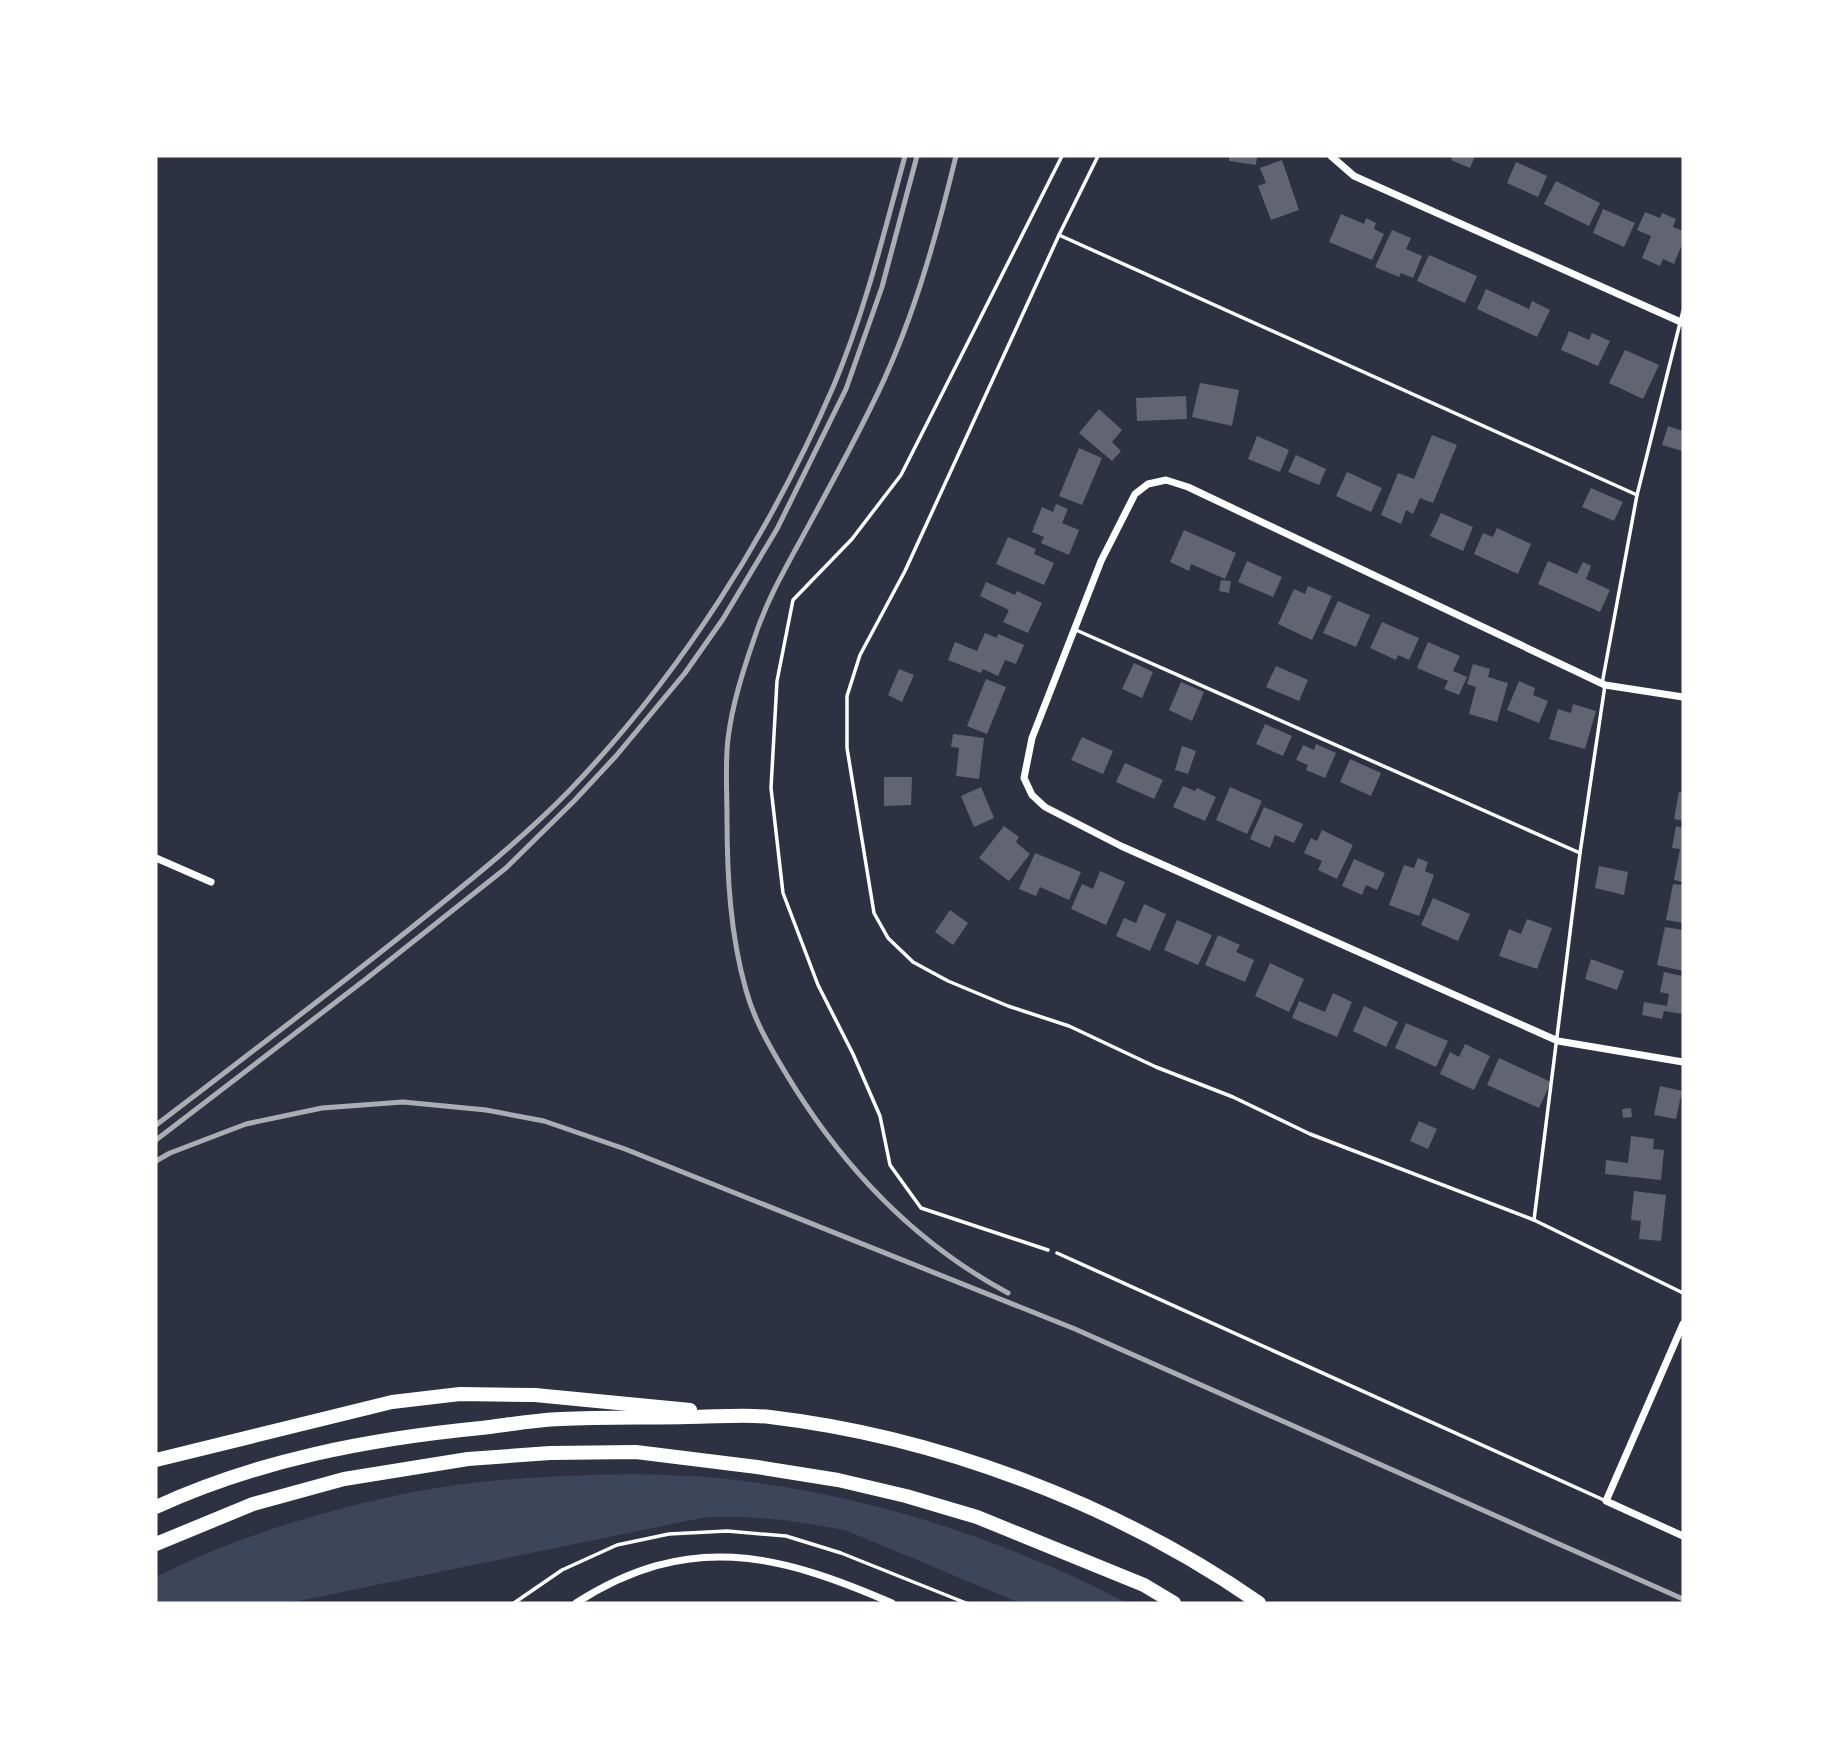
<svg xmlns="http://www.w3.org/2000/svg" width="1839" height="1759" font-family="Manrope,sans-serif">
  <rect width="100%" height="100%" fill="#2d3142"/>
  <path fill="#3c4559" d="M632,1474C657,1475 682,1475 707,1477C853,1490 997,1535 1127,1603H1020L845,1530L784,1520L745,1517H706L289,1603H156V1577C247,1531 355,1500 456,1485C514,1477 574,1475 632,1474Z"/>
  <g fill="#626471">
    <path d="M1229,156H1257L1256,165L1229,161Z"/>
    <path d="M1453,156H1475L1470,168L1451,160Z"/>
    <path d="M1282,160L1299,210L1271,220L1258,186L1266,183L1260,168Z"/>
    <path d="M1516,162L1547,176L1538,197L1507,183Z"/>
    <path d="M1556,181L1600,203L1589,226L1544,204Z"/>
    <path d="M1603,209L1635,223L1624,247L1593,233Z"/>
    <path d="M1645,212L1660,218L1662,213L1676,219L1673,227L1683,231V242L1674,264L1663,259L1660,266L1642,258L1651,236L1637,230Z"/>
    <path d="M1341,214L1364,224L1366,218L1376,223L1374,229L1384,234L1372,260L1329,242Z"/>
    <path d="M1392,230L1411,238L1406,249L1422,256L1413,278L1401,273L1399,277L1375,267Z"/>
    <path d="M1429,255L1477,276L1465,303L1417,281Z"/>
    <path d="M1486,289L1529,309L1532,301L1550,310L1537,337L1477,309Z"/>
    <path d="M1569,331L1589,340L1592,333L1610,341L1598,366L1561,350Z"/>
    <path d="M1625,350L1659,365L1643,399L1609,383Z"/>
    <path d="M1200,383L1239,390L1232,426L1192,417Z"/>
    <path d="M1186,396L1187,419L1137,421L1136,398Z"/>
    <path d="M1099,409L1122,430L1112,442L1121,451L1112,461L1079,433Z"/>
    <path d="M1668,426L1683,431L1682,451L1662,445Z"/>
    <path d="M1432,435L1457,445L1433,503L1420,498L1413,514L1406,510L1401,524L1381,515L1398,473L1414,479Z"/>
    <path d="M1257,436L1289,450L1280,472L1248,459Z"/>
    <path d="M1079,448L1102,458L1082,505L1059,496Z"/>
    <path d="M1296,455L1326,469L1319,485L1288,472Z"/>
    <path d="M1347,472L1382,488L1371,512L1336,496Z"/>
    <path d="M1591,488L1623,502L1614,521L1582,507Z"/>
    <path d="M1056,504L1068,509L1062,523L1079,530L1069,555L1041,543L1044,537L1032,532L1042,507L1053,512Z"/>
    <path d="M1441,513L1473,527L1463,551L1430,536Z"/>
    <path d="M1497,528L1531,544L1518,574L1474,554L1483,533L1493,537Z"/>
    <path d="M1184,530L1236,553L1225,579L1191,564L1189,571L1170,562Z"/>
    <path d="M1008,537L1036,549L1034,554L1054,563L1044,585L996,564Z"/>
    <path d="M1247,561L1282,577L1273,597L1238,582Z"/>
    <path d="M1548,561L1577,574L1583,562L1591,566L1586,579L1610,590L1600,612L1538,584Z"/>
    <path d="M1221,580L1231,581L1229,593L1219,591Z"/>
    <path d="M986,582L1015,595L1017,591L1042,603L1028,633L1003,622L1009,610L980,596Z"/>
    <path d="M1308,586L1332,596L1312,640L1278,624L1294,589L1305,594Z"/>
    <path d="M1338,601L1370,615L1356,647L1323,633Z"/>
    <path d="M1382,622L1419,638L1409,660L1398,655L1396,660L1370,648Z"/>
    <path d="M985,633L997,638L998,634L1024,645L1016,664L1005,660L998,676L983,669L981,673L948,660L955,642L977,651Z"/>
    <path d="M1428,642L1460,656L1453,671L1467,677L1459,695L1444,689L1448,681L1417,668Z"/>
    <path d="M1134,663L1153,672L1142,698L1122,689Z"/>
    <path d="M1473,664L1490,669L1488,677L1508,683L1497,722L1469,714L1476,687L1467,684Z"/>
    <path d="M1276,666L1308,680L1299,701L1266,687Z"/>
    <path d="M899,669L914,675L902,702L888,695Z"/>
    <path d="M986,679L1006,687L987,734L967,726Z"/>
    <path d="M1519,681L1535,688L1533,695L1548,701L1539,723L1507,710Z"/>
    <path d="M1181,682L1204,692L1192,721L1169,710Z"/>
    <path d="M1573,704L1596,711L1585,749L1549,739L1558,709L1571,713Z"/>
    <path d="M1265,724L1292,736L1283,756L1256,744Z"/>
    <path d="M953,734L984,738L979,779L956,776L959,748L951,747Z"/>
    <path d="M1082,737L1113,751L1103,774L1071,760Z"/>
    <path d="M1316,744L1336,753L1325,778L1306,770L1308,765L1296,760L1303,745L1314,750Z"/>
    <path d="M1182,746L1196,751L1188,774L1175,770Z"/>
    <path d="M1350,759L1381,773L1371,796L1340,782Z"/>
    <path d="M1125,763L1163,780L1154,799L1116,782Z"/>
    <path d="M884,777H912L911,805L884,806Z"/>
    <path d="M1183,786L1195,791L1197,788L1216,797L1205,821L1173,807Z"/>
    <path d="M981,787L994,818L974,827L961,796Z"/>
    <path d="M1230,787L1262,801L1247,834L1216,820Z"/>
    <path d="M1679,792H1683V821L1674,819Z"/>
    <path d="M1264,807L1303,824L1294,843L1275,835L1270,848L1250,839Z"/>
    <path d="M1004,826L1019,837L1016,842L1030,854L1009,881L979,858Z"/>
    <path d="M1676,826L1683,828V882L1674,880L1680,849L1672,848Z"/>
    <path d="M1322,830L1353,845L1337,879L1318,870L1322,861L1304,853L1311,838L1317,841Z"/>
    <path d="M1035,853L1081,872L1069,900L1040,887L1036,896L1019,889Z"/>
    <path d="M1418,858L1428,862L1425,871L1434,875L1419,916L1389,905L1404,865L1414,868Z"/>
    <path d="M1354,859L1385,873L1377,890L1366,885L1362,895L1342,886Z"/>
    <path d="M1599,866L1628,872L1624,895L1595,888Z"/>
    <path d="M1100,871L1125,882L1106,925L1071,909L1082,884L1093,889Z"/>
    <path d="M1673,884L1683,885V923L1666,920Z"/>
    <path d="M1433,898L1470,914L1458,941L1421,925Z"/>
    <path d="M1144,904L1166,914L1150,951L1116,936L1124,918L1136,923Z"/>
    <path d="M950,910L968,923L953,945L935,932Z"/>
    <path d="M1527,919L1552,928L1537,969L1499,956L1509,929L1521,934Z"/>
    <path d="M1177,920L1212,935L1198,965L1164,950Z"/>
    <path d="M1665,927L1683,930V971L1657,965Z"/>
    <path d="M1218,935L1240,945L1236,952L1254,960L1245,982L1205,965Z"/>
    <path d="M1591,959L1624,971L1617,990L1585,979Z"/>
    <path d="M1270,963L1304,979L1289,1012L1255,996Z"/>
    <path d="M1664,972L1683,976V1014L1664,1011L1662,1019L1642,1015L1644,1002L1667,1006L1669,994L1660,992Z"/>
    <path d="M1333,993L1352,1002L1337,1037L1292,1018L1299,1001L1325,1012Z"/>
    <path d="M1364,1006L1398,1022L1386,1047L1353,1031Z"/>
    <path d="M1406,1023L1448,1041L1436,1067L1395,1048Z"/>
    <path d="M1465,1044L1490,1056L1474,1090L1440,1074L1450,1052L1459,1057Z"/>
    <path d="M1499,1058L1551,1082L1539,1108L1487,1085Z"/>
    <path d="M1660,1086L1682,1091L1676,1119L1654,1115Z"/>
    <path d="M1631,1108L1632,1117L1623,1118L1622,1109Z"/>
    <path d="M1419,1121L1437,1129L1428,1149L1410,1141Z"/>
    <path d="M1631,1136L1654,1139L1653,1149L1664,1150L1661,1180L1605,1174L1606,1160L1628,1163Z"/>
    <path d="M1634,1191L1666,1195L1661,1241L1639,1239L1641,1221L1631,1220Z"/>
  </g>
  <g fill="none" stroke-linecap="round" stroke-linejoin="round">
    <g stroke="#fff" stroke-width="3.5">
      <path d="M1048,1250L921,1208L890,1165L880,1116L853,1054L818,985L783,893L771,788L777,681L793,600L852,539L901,475L1062,156"/>
      <path d="M514,1603L562,1570L617,1545L669,1534L727,1531L786,1536L841,1553L966,1603"/>
    </g>
    <g stroke="#fff" stroke-width="3.5">
      <path d="M1098,156L1059,235L905,571L860,655L847,696V748L874,913L888,938L913,962L948,981L1008,1006L1069,1026L1156,1067L1233,1097L1310,1134L1534,1220L1683,1293"/>
      <path d="M1059,235L1637,495"/>
      <path d="M1076,630L1580,853"/>
      <path d="M1602,684L1637,495L1683,311"/>
      <path d="M1534,1220L1580,853L1605,685"/>
      <path d="M1057,1253L1606,1501"/>
    </g>
    <g stroke="#fff" stroke-width="7">
      <path d="M1331,156L1354,176L1683,323"/>
      <path d="M1683,697L1605,685L1188,487L1166,480L1148,484L1135,494L1101,561L1032,738L1024,778L1032,795L1045,807L1121,846L1558,1041L1683,1062"/>
      <path d="M156,858L211,882"/>
      <path d="M1683,1324L1606,1501L1683,1536"/>
      <path d="M576,1603C688,1531 777,1553 892,1603"/>
    </g>
    <g stroke="#fff" stroke-width="14">
      <path d="M156,1460L392,1402L460,1394L535,1395L690,1410"/>
      <path d="M156,1507C259,1460 368,1439 481,1428C507,1425 534,1420 561,1419C604,1417 646,1418 689,1417C715,1417 744,1414 770,1417C940,1437 1118,1505 1259,1603"/>
      <path d="M156,1544L253,1504L344,1479L468,1459L550,1453L636,1452L757,1467L838,1480L906,1496L977,1517L1144,1585L1174,1603"/>
    </g>
    <g stroke="#abadb3" stroke-width="5">
      <path d="M956,156C935,242 911,328 871,407C848,454 823,499 798,545C781,576 765,605 754,639C743,671 732,705 728,739C725,764 727,791 727,817C727,875 730,934 746,990C754,1020 770,1047 785,1072C840,1164 913,1242 1008,1293"/>
      <path d="M156,1125C245,1057 334,990 421,920C472,879 523,838 569,791C681,674 770,534 834,385C865,311 884,233 905,156"/>
      <path d="M156,1140L366,979L506,868L574,801L616,756L685,673L723,619L777,529L846,389L882,287L917,156"/>
      <path d="M156,1161L170,1153L246,1124L322,1108L403,1102L486,1110L544,1121L625,1149L1075,1329L1683,1599"/>
    </g>
  </g>
  <rect width="1839" height="1759" fill="none" stroke="#ffffff" stroke-width="315"/>
</svg>
